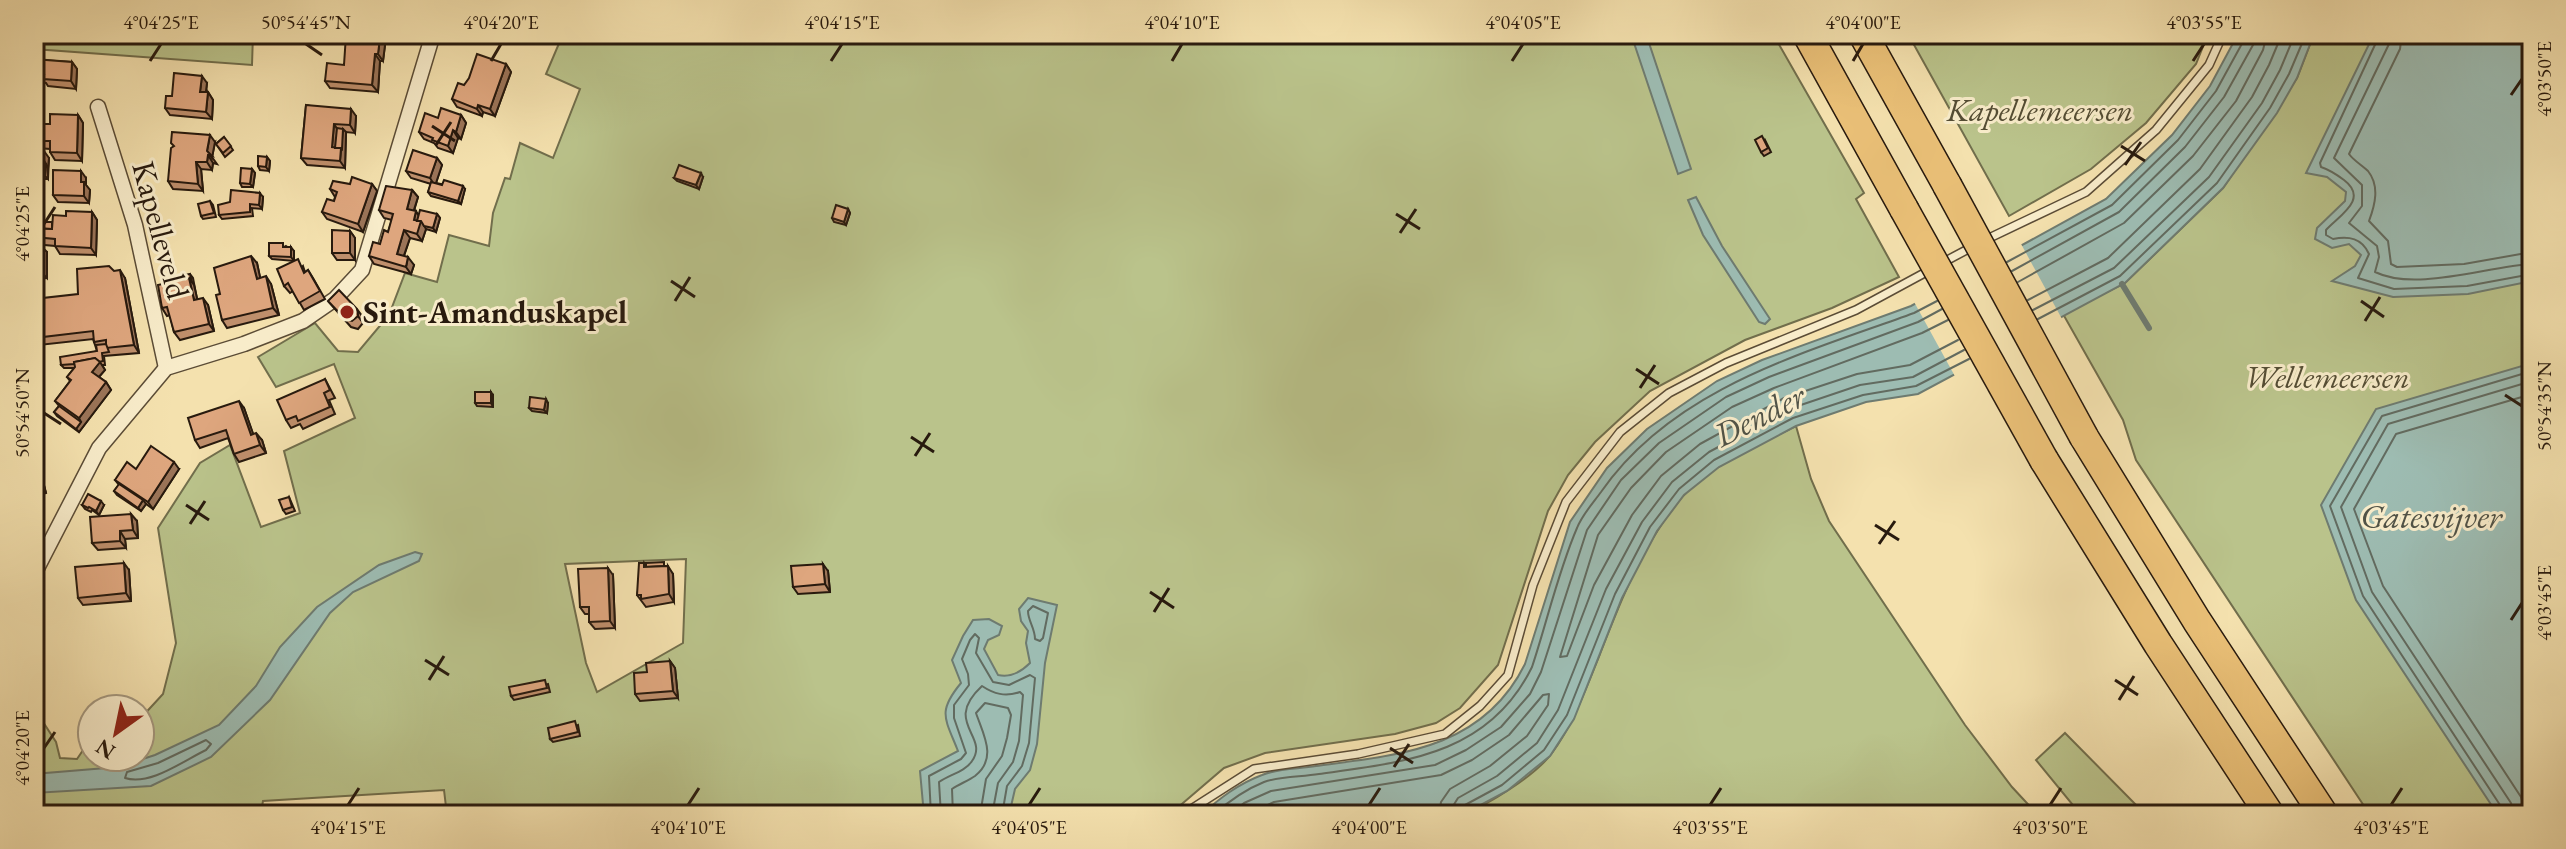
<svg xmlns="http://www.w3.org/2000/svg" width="2566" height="849" font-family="'EB Garamond',serif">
  <rect width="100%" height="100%" fill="#f4e1ae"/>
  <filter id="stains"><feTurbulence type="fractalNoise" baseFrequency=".0025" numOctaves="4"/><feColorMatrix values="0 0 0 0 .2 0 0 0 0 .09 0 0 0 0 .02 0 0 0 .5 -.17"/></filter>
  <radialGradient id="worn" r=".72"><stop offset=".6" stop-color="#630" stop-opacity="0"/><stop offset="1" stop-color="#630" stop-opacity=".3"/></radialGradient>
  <g fill="#bac38b" stroke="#716e4c" stroke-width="2" fill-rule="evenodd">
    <path d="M34,34H253L252,65L34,49Z"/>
    <path d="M563,34H1773L1864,193L1856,199L1899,277L1832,308L1745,340L1650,391L1595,442L1568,475L1548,511L1498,665L1460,708L1436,723L1395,734L1265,753L1224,768L1169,815H447L444,790L263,801L261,812L235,815H34V721L43,722L56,742L60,758L77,759L92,737V757H140V719L163,694L176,643L158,528L200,463L230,445L261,527L300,513L284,451L355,418L334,364L276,387L258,357L315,323L338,351L358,352L389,315L405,273L437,282L449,235L489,246L493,213L505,178L510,179L520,143L553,158L580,89L546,74ZM686,559L683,643L597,692L586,663L565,564Z"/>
    <path d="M1908,34H2208L2196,64L2146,123L2091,169L2009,216Z"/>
    <path d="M2314,34H2532V815H2370L2136,460L2123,420L2063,314L2125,283L2223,188L2297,78Z"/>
    <path d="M1796,426L1811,479L1829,521L1965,725L2012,787L2038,815H1462C1488,805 1536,775 1552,753C1574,723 1586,688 1600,654C1621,599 1644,542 1682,497C1712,464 1757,445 1796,426Z"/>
    <path d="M2065,733L2146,815H2081L2036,760Z"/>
  </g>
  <g fill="#9dbcb2" stroke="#6e7b70" stroke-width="2">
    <path d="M1631,34H1646L1691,169L1678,174Z"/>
    <path d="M2238,34H2314L2297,78L2277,113L2223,188L2125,283L1918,394L1866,402L1796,426L1719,467L1684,495L1657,531L1622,598L1574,719L1550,756L1507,791L1462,815H1201C1220,798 1238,784 1262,775C1278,768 1299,769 1316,766C1400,755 1483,749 1525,664L1570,522L1607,468L1647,429L1717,381L1762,360L1911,306L2106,199L2172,135L2210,86Z"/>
    <path d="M2374,34H2532V281L2468,294L2393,297L2332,281L2355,266L2361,255L2349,244L2332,248L2315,239L2317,228L2345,201L2346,192L2327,177L2306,173Z"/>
    <path d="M1696,197L1722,246L1770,319L1765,324L1759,322L1703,235L1688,200Z"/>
    <path d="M2532,363V815H2498L2356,600L2321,505L2376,409Z"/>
    <path d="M415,552L422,554L419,561L353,592L330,613L270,700L211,757L151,786L34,793V774L118,767L155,755L219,725L256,686L280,647L317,607L379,565Z"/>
    <path d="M1028,598L1057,605L1045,663L1037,744L1030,770L1015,789L1009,815H924L920,771L958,751C945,718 937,712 961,683L952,660L963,636L973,620L989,619L1002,626L999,635L988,640L984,649L998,675C1010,678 1021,672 1030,663L1026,643L1028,631L1021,621L1019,609Z"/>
  </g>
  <path fill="#f4e1ae" d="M2020,242L2062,319L1957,380L1913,300Z"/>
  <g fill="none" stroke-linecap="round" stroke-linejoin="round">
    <g stroke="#626b60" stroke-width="2">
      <path d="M2380,34L2320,163L2321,167C2330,170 2336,174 2344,180C2369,199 2340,215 2326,230V235L2333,239C2349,236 2362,238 2369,254L2358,278L2394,289L2467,286L2532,274"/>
      <path d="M2390,34L2389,44L2334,158L2362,185V206L2349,223L2377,246L2379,257L2375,272C2416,292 2488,266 2532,264"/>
      <path d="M2402,34L2400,49L2349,154C2354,161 2362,165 2368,171C2380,186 2375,205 2369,221L2388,241L2391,264L2397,267L2464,264L2532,252"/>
      <path d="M2007,262L2112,205L2178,140L2216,91L2244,40V34"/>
      <path d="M2012,271L2119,212L2185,147L2224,97L2253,45L2254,34"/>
      <path d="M2018,282L2124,223L2193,156L2236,101L2263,50L2267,34"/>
      <path d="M2028,300L2108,258L2200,169L2252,97L2269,65L2282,34"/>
      <path d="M2033,310L2114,268L2209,177L2262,103L2280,70L2295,34"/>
      <path d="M2038,319L2120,276L2217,183L2270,108L2289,74L2306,34"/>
      <path d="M1948,320L1922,333L1774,388L1732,407L1666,452L1631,488L1598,535L1560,657L1567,656L1594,585L1632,515L1661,476L1700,444L1784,398L1857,374L1910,365L1958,340"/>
      <path d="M1033,606L1048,613L1043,638L1040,641L1035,639C1035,628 1028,621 1028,611Z"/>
      <path d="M206,740L211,744L206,750C183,761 150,786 125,778L127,772L158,763Z"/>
      <path d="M931,815L929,776L961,759L966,753L954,718V705L969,685L968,674L962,659L970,640L975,634L979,638L976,653L993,682L1009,685L1030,675L1035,678L1029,743L1022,766L1007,786L1002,815"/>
      <path d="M941,815L939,782C949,775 966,771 972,761C990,736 942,723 982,686C994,694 1005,697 1020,692L1023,695L1019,741L1013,762L998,783L992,815"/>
      <path d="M953,815L952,789C959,784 968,781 975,776C998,758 983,734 976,713L985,703L1008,708L1011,715L1007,738L1002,756L986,779L980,815"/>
      <path d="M1213,815C1229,801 1244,790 1264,782C1281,776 1301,777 1319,774C1405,762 1489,755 1532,667C1547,622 1558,572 1577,528C1582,515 1593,503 1601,492C1673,388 1802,354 1914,313L1937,301"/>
      <path d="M1229,815L1244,803L1271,791L1435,765L1466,750L1501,727L1530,694L1541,672L1587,530L1621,480L1659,443L1726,397L1769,377L1918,322L1942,309"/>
      <path d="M1247,815L1274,802L1441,775L1472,760L1509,735L1543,695L1549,694L1548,705L1527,736L1490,766L1450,789L1441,802L1439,815"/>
      <path d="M1452,815L1453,806L1458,798L1497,776L1537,743L1558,710L1606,589L1642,522L1672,482L1709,452L1789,409L1860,385L1913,377L1964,350"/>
      <path d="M1462,815L1465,805L1502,785L1544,750L1567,715L1615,594L1650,527L1679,489L1714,460L1793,418L1863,395L1916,386L1969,359"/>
      <path d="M2503,815L2502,808L2363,596L2330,506L2382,416L2532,371"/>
      <path d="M2514,815L2511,803L2372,592L2341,507L2388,424L2532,381"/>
      <path d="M2526,815L2521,797L2383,586L2354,509L2396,434L2532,394"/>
    </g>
    <path stroke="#6e7b70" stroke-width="6" d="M2122,284L2149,328"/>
    <g stroke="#5b4c36" stroke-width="10">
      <g id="service">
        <path d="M1983,241L2086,192L2156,130L2209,65L2223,34"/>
        <path d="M1940,264L1972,247"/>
        <path d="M1182,815L1254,769L1358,754L1445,734L1480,706L1508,675L1533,585L1566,502L1620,432L1669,393L1726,363L1856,310L1930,270"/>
      </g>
    </g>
    <g stroke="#5b4c36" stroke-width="17">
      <g id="minor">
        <path d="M98,107L135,225L166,368"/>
        <path d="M34,574L99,448L166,368L244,344L303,321L335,299L362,270L433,34"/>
      </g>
    </g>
    <g stroke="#281a0e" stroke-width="31">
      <g id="motorway">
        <path d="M1807,34L1904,209"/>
        <path d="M1863,34L1947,185"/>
        <path d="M2084,437L2197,621L2324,815"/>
        <path d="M2044,460L2158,644L2270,815"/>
      </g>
    </g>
    <use href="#service" stroke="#f8ecca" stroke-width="7"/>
    <use href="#minor" stroke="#f8ecca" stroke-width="14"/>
    <use href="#motorway" stroke="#eac077" stroke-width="28"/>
    <g stroke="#281a0e" stroke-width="31" stroke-linecap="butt">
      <g id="motorway-bridge">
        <path d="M1947,185L2084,437"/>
        <path d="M1904,209L2044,460"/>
      </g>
    </g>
    <use href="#motorway-bridge" stroke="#eac077" stroke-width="28"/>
  </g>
  <g fill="#bf8f6c" stroke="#281a0e" stroke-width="2">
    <path d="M380,38L385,45L383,61H380L378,92L330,88L325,81Z"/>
    <path d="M40,53V60L72,62L77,69L76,89L48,86L46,83L38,82L34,75Z"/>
    <path d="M506,64L511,72L495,116L483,112L482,116L457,107L452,99L464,85Z"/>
    <path d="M207,83L206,92H208L213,100L212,119L170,115L165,108L172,96Z"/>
    <path d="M306,105L356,116L355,133L346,132L345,168L307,165L301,158Z"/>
    <path d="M34,113L43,121V124H50L78,115L83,123L82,161L55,160L50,152V149L38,148V151L49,158L48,179H34Z"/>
    <path d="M461,115L466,123L461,139L458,138L453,153L438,148L434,143L424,139L419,132L438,118Z"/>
    <path d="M224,137L233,150L225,157L216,144Z"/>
    <path d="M1765,140L1771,152L1764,156L1761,152Z"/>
    <path d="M215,142L212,157L217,164L213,163L212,170L201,169L203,191L173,189L168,181Z"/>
    <path d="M267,157L270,161L269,171L260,170L258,166Z"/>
    <path d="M437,158L442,165L436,183L465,189L461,204L431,196L428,192L431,184L411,178L406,171Z"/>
    <path d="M252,169L255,173L253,187H242L240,183Z"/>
    <path d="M703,177L699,189L677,181L674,178Z"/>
    <path d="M86,178V185L90,190L89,203L58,202L53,195Z"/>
    <path d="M350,184H372L377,191L363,232L327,219L322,212L334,201L335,197L330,189Z"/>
    <path d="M412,190L418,197L414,211L419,215L437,214L440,218L436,232L426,229L422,241L410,238L404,256L414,265L411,274L374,264L369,256L380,244L388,232L392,220L384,218L379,210Z"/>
    <path d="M263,197L262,209L252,208L253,216L222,219L219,215Z"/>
    <path d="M210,201L213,205L216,217L203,219L201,216Z"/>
    <path d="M848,209L850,213L846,225L834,222L832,218Z"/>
    <path d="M92,212L97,220L96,255L60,254L55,246L34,244V228H38L66,216Z"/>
    <path d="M350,231L355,238V260H337L332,253Z"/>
    <path d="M286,246L294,251V261L272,259L269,256Z"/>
    <path d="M34,249L47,252V278L34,279Z"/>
    <path d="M257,263L260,278L271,284L279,315L227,328L222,320L220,294Z"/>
    <path d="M303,266L305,272L308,270L313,278L325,299L304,310L293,291L290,293L284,286Z"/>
    <path d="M114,271L125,278L139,353L104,356L105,365H102L105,370L99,377L106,382L111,390L79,432L57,416L54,412L59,406L55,401L70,381L67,377L74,368H64L61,365L97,351L93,339L39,345L34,338L78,294Z"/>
    <path d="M190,274L193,278L197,299L208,305L214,331L180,340L174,332L170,315L167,316L162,308L181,280Z"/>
    <path d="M328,301L362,316L363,323L358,329L351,327Z"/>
    <path d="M325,379L335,398L329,400L335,414L303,429L300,424L291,428L286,420Z"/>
    <path d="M493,395V407L477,406L475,403Z"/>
    <path d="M548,403L547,413L532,411L529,408Z"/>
    <path d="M244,408L253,434L262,440L266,453L239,462L234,454L228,438L200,448L195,440Z"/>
    <path d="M34,463L40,470L46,493L34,496Z"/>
    <path d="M136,469H179L153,509L146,504L141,511L117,495L114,491L119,485L115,480Z"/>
    <path d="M289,497L295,511L286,514L283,510Z"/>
    <path d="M82,505H104L99,515L92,510L91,512L85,509Z"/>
    <path d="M137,521L138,538L125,539L126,548L98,550L92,543Z"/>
    <path d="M644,563L646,567L666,566L673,574L674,602L646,607L637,595Z"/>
    <path d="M129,570L131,601L83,605L78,598Z"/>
    <path d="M828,571L830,592L798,594L793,587Z"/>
    <path d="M613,575L615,628L595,629L589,622V614H585L580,607Z"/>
    <path d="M670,661L675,668L678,698L640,701L635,694L647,672Z"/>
    <path d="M548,684L550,692L514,700L511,696Z"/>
    <path d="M578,725L580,736L553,742L550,739Z"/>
  </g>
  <g fill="#9b7458" stroke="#281a0e" stroke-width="2">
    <path d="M380,38L385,45L383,61L378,54Z"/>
    <path d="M35,45L40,53L39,67L34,59Z"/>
    <path d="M375,54L380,61L378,92L372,85Z"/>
    <path d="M72,62L77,69L76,89L71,81Z"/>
    <path d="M506,64L511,72L495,116L490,109Z"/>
    <path d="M202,76L207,83L205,99L200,92Z"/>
    <path d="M208,92L213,100L212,119L206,112Z"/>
    <path d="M478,105L483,112L482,116L477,109Z"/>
    <path d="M351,109L356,116L355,133L350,125Z"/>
    <path d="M38,113L43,121V131L37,124Z"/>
    <path d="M78,115L83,123L82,161L77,153Z"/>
    <path d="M461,115L466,123L461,139L456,132Z"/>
    <path d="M334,124L339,132L338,151L332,147Z"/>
    <path d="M343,129L346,132L345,168L340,161Z"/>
    <path d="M453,130L458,138L453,153L448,146Z"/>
    <path d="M210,135L215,142L212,158L207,151Z"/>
    <path d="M44,151L49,158L48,168L43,160Z"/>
    <path d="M208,155L213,163L212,170L207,162Z"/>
    <path d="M267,157L270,161L269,171L266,167Z"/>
    <path d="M437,158L442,165L435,186L430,178Z"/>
    <path d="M196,162L201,169L203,191L198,184Z"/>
    <path d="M46,164L48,168V179L45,176Z"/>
    <path d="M252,169L255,173L253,187L250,184Z"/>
    <path d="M81,171L86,178V185L90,190L89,203L84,196L81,182Z"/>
    <path d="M701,173L703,177L699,189L696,185Z"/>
    <path d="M372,184L377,191L363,232L358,224Z"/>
    <path d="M463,186L465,189L461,204L458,201Z"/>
    <path d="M412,190L418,197L412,216L407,209Z"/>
    <path d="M260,193L263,197L262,209L259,205Z"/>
    <path d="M848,209L850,213L846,225L844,222Z"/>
    <path d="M416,211L426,229L422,241L417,234L414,220Z"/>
    <path d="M92,212L97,220L96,255L91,248Z"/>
    <path d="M437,214L440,218L436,232L433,228Z"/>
    <path d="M404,230L410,238L402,261L397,254Z"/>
    <path d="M350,231L355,238V260L350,253Z"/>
    <path d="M291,247L294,251V261L291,257Z"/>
    <path d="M44,249L47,252V278L44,275Z"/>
    <path d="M251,256L257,263L262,286L257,279Z"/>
    <path d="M408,257L414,265L411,274L406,267Z"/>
    <path d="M120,270L125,278L139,353L134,345Z"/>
    <path d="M266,276L271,284L279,315L273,308Z"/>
    <path d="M189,278L194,285L199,307L194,300Z"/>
    <path d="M203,298L208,305L214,331L209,324Z"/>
    <path d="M357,309L362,316L363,323L358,316Z"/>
    <path d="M100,362L105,370L97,379L92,372Z"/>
    <path d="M106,382L111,390L79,432L76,429L81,422L79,418Z"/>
    <path d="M491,392L493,395V407L491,403Z"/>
    <path d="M546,399L548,403L547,413L544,410Z"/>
    <path d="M239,401L244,408L256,442L251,435Z"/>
    <path d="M256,433L262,440L266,453L260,445Z"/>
    <path d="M174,462L179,469L153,509L148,502Z"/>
    <path d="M35,463L40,470L46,493L41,485Z"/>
    <path d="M143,500L146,504L141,511L138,508Z"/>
    <path d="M101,501L104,505L99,515L96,511Z"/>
    <path d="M131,514L137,521L138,538L133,530Z"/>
    <path d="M120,531L125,539L126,548L120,541Z"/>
    <path d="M124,563L129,570L131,601L126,593Z"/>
    <path d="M823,564L828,571L830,592L825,584Z"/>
    <path d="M668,566L673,574L674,602L669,594Z"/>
    <path d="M608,568L613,575L615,628L610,621Z"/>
    <path d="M670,661L675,668L678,698L673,691Z"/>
  </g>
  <g fill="#dea67e" stroke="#281a0e" stroke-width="2">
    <path d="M346,35L380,38L378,54H375L372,85L325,81L327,63L344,65Z"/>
    <path d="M34,45H35L34,59L72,62L71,81L43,79L44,75H34Z"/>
    <path d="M477,54L506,64L490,109L478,105L477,109L452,99L458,83L464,85L469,78Z"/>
    <path d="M174,73L202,76L200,92H208L206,112L165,108L166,96H172Z"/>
    <path d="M306,105L351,109L350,125L334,124L332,147L341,148L340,161L301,158Z"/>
    <path d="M441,108L461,115L456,132L453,130L448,146L432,140L433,138L419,132L425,113L438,118Z"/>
    <path d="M34,113H38L37,124H50V114L78,115L77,153L50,152V141H34Z"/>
    <path d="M337,128L343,129L342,149L341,148H335Z"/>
    <path d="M172,132L210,135L207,151L212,156L208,155L207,162H196L198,184L168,181L171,148L174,146L171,143Z"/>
    <path d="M1762,136L1768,148L1761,152L1755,140Z"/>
    <path d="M224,137L231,146L223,153L216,144Z"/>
    <path d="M413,150L437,158L430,178L406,171Z"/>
    <path d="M34,151H44L43,160H34Z"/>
    <path d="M258,156L267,157L266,167L258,166Z"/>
    <path d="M34,164H46L45,176L34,175Z"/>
    <path d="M679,165L701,173L696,185L674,178Z"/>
    <path d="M241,168L252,169L250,184L240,183Z"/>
    <path d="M53,170L81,171V182H84V196L53,195Z"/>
    <path d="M352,177L372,184L358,224L322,212L327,199L334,201L337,192L330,189L333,181L350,184Z"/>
    <path d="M444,180L463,186L458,201L428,192L431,182L442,185Z"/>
    <path d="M386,186L412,190L407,209L416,211L414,220L421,221L417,234L404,230L397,254L408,257L406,267L369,256L373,242L380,244L384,230L388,232L393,214L379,210Z"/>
    <path d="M231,190L260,193L259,205L250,204V212L219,215L218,205L230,202Z"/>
    <path d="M210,201L214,213L201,216L198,204Z"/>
    <path d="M836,205L848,209L844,222L832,218Z"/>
    <path d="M420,210L437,214L433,228L424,226L421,221H417Z"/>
    <path d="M66,211L92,212L91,248L55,246V239L34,237V228L52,229L53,215L66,216Z"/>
    <path d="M38,222H52V229L38,228Z"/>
    <path d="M332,230L350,231V253H332Z"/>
    <path d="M269,243H283V247H291V257L269,256Z"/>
    <rect x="34" y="249" width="10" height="26"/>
    <path d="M251,256L257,279L266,276L273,308L222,320L216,295L220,294L214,268Z"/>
    <path d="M298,259L304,273L308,270L320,291L299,303L288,283L284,286L277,269Z"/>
    <path d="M109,266L114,271L120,270L134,345L106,348V340L94,342L93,331L34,338V299L78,294L77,269Z"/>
    <path d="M190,274L192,282L189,278L181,280L180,276Z"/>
    <path d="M189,278L194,300L203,298L209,324L174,332L167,307L162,308L158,285Z"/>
    <path d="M339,290L357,309L358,316L352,321L345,319L328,301Z"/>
    <path d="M106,344L109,352L102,353L103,361L99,362L95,358L74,362V364L61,365L60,357L97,351L96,345Z"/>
    <path d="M95,358L100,362L92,372L106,382L79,418L55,401L71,380L67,377L75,367L74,362Z"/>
    <path d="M325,379L330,390L324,393L330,407L298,421L296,416L286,420L277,400Z"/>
    <rect x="475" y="392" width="16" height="11"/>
    <path d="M530,397L546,399L544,410L529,408Z"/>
    <path d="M239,401L251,435L256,433L260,445L234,454L226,430L195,440L188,418Z"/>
    <path d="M59,406L81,422L76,429L54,412Z"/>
    <path d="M151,446L174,462L148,502L115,480L127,462L136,469Z"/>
    <path d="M34,463L41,485L34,487Z"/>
    <path d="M119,484L143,500L138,508L114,491Z"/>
    <path d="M88,494L101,501L96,511L89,507L88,508L82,505Z"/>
    <path d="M289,497L292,507L283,510L279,500Z"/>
    <path d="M131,514L133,530L120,531V541L92,543L90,517Z"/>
    <path d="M664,562V566L646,567V563Z"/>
    <path d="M124,563L126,593L78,598L75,567Z"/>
    <path d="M639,563H644V567L668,566L669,594L641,599V595H637Z"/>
    <path d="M823,564L825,584L793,587L791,566Z"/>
    <path d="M608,568L610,621L589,622V607H580L578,569Z"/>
    <path d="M670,661L673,691L635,694L634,673L647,672L646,663Z"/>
    <path d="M545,680L547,688L511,696L509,687Z"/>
    <path d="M575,721L578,732L550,739L548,728Z"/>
  </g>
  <path fill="none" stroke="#281a0e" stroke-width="3" d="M306,44L322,55M150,61L161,44M491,61L501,44M831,61L842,44M1172,61L1182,44M1512,61L1523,44M1853,61L1863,44M2193,61L2204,44M2511,95L2522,79M432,126L455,141M436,145L451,122M2121,146L2145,161M2125,165L2141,142M1396,214L1420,229M44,224L55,207M1400,233L1416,209M671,281L695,297M675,301L690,277M2361,301L2384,317M2365,321L2380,297M1636,369L1659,384M1640,388L1655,365M2505,395L2522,406M44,413L61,424M911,437L934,452M915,456L930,433M186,505L209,520M190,524L205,501M1875,525L1899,540M1879,544L1895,521M1150,592L1174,608M1154,612L1169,588M2511,620L2522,603M425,660L449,675M429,680L444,656M2115,680L2138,695M2119,700L2134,676M44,748L55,732M1390,748L1413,763M1394,767L1409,744M348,805L359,788M688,805L699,788M1029,805L1040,788M1369,805L1380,788M1710,805L1721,788M2050,805L2061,788M2391,805L2402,788"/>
  <circle fill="#8f2418" stroke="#f8ecca" stroke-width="3" cx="347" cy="312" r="8"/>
  <g text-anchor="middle" stroke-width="6" stroke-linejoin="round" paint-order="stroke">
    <g font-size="32" font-style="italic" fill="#544d34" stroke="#f8ecca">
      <text x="2040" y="121">Kapellemeersen</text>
      <text x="2327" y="388">Wellemeersen</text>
    </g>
    <g font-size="32" fill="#281a0e" stroke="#f8ecca">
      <text transform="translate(161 230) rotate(75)" y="11">Kapelleveld</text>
    </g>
    <g font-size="32" font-weight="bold" fill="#281a0e" stroke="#f8ecca" text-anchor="start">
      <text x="363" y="323">Sint-Amanduskapel</text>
    </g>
    <g font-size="34" font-style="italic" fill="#515347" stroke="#f8ecca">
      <text transform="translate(1759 415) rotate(-27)" y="12">Dender</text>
      <text x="2431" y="528">Gatesvijver</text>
    </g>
  </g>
  <rect width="2566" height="849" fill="none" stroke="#f4e1ae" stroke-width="88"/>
  <g transform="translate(116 733) rotate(213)"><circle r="38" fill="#f8ecca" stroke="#a5987f" stroke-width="2"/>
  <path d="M0-6L14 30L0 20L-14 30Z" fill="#8f2418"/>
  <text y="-12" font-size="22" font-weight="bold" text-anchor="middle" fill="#281a0e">N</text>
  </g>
  <rect x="44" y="44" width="2478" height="761" fill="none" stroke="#281a0e" stroke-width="3"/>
  <g font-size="20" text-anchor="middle" fill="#281a0e">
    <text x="161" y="29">4°04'25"E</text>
    <text x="306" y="29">50°54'45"N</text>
    <text x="501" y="29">4°04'20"E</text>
    <text x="842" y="29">4°04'15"E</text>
    <text x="1182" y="29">4°04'10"E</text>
    <text x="1523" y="29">4°04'05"E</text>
    <text x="1863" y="29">4°04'00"E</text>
    <text x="2204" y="29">4°03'55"E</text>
    <text transform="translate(2544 79) rotate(-90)" y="7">4°03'50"E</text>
    <text transform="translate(22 224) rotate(-90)" y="7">4°04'25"E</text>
    <text transform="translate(2544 406) rotate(-90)" y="7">50°54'35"N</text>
    <text transform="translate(22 413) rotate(-90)" y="7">50°54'50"N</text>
    <text transform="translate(2544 603) rotate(-90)" y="7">4°03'45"E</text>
    <text transform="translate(22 748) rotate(-90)" y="7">4°04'20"E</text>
    <text x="348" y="834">4°04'15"E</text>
    <text x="688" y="834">4°04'10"E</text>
    <text x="1029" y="834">4°04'05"E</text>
    <text x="1369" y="834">4°04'00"E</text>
    <text x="1710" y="834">4°03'55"E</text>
    <text x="2050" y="834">4°03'50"E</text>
    <text x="2391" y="834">4°03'45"E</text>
  </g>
  <rect width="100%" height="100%" filter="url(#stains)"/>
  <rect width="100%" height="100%" fill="url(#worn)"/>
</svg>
